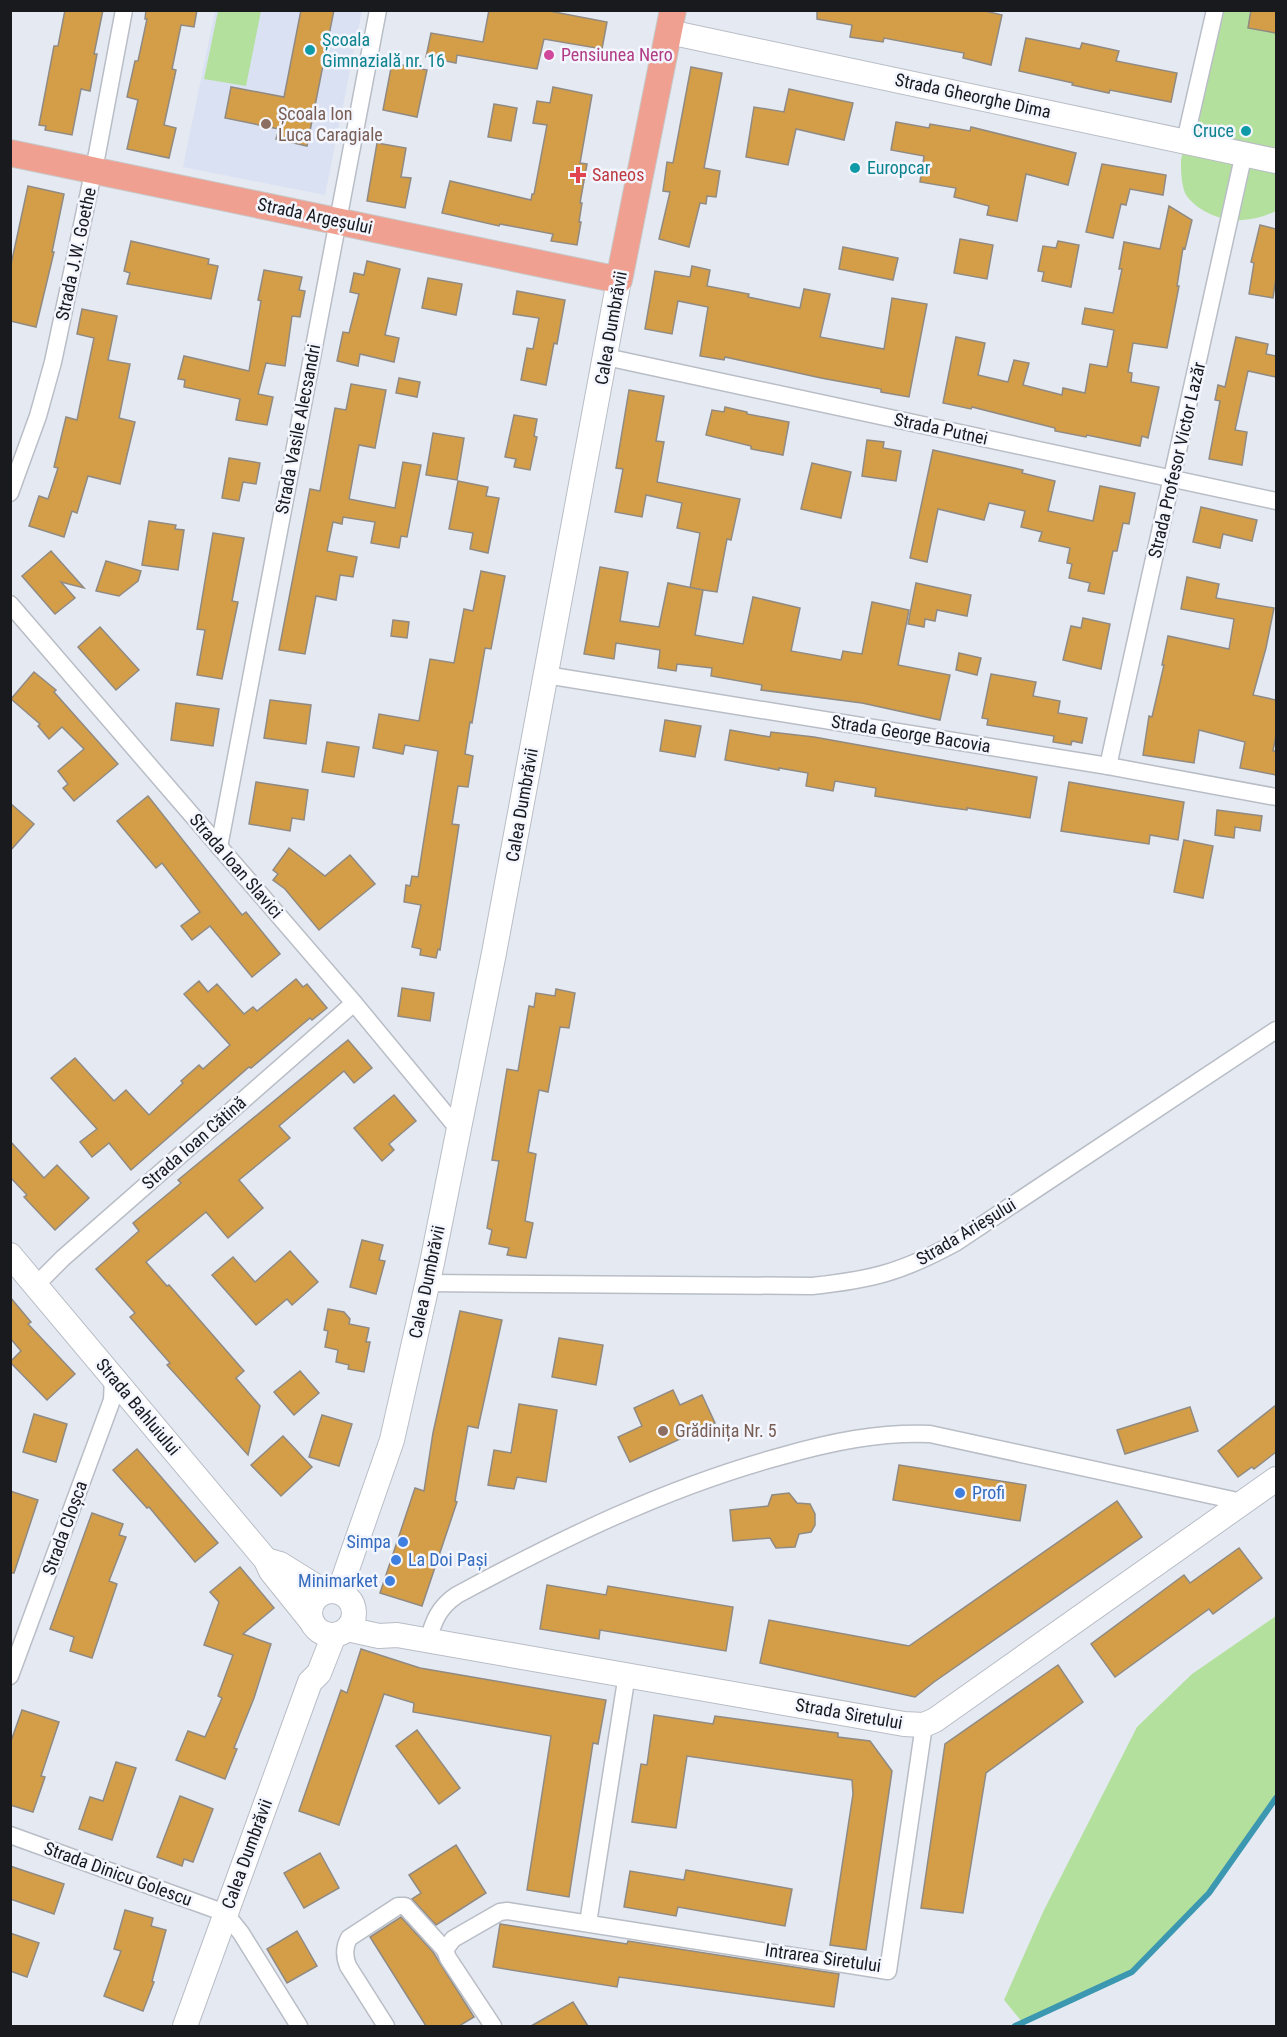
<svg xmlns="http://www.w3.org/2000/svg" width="1287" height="2037" font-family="'Roboto Condensed',sans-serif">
  <rect width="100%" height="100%" fill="#e4e9f2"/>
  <path fill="#dae1f2" d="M215,11H362L325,195L183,167Z"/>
  <g fill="#b4e09d">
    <path d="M218,11H261L246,86L204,79Z"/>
    <path d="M1215,11H1276V211C1251,223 1225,224 1201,209C1195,205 1188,199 1185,193C1181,182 1181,171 1181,160Z"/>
    <path d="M1276,1616V1798L1209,1893L1132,1972L1023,2023L1004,2000L1044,1910L1137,1727L1192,1674Z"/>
  </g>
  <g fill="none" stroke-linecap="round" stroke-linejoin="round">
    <path stroke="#3c97b0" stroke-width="6" d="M1015,2026L1132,1972L1209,1893L1276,1798"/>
  </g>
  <g fill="#d49e48" stroke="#908a82" stroke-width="1.5">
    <path d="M65,10H103L94,54H97L90,91L81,89L72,135L45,130L46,126L39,125L54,46H58Z"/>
    <path d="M146,10H197L194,27L181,25L172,69L176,70L164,125L176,128L169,158L127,149L138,100L127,97L135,61H138L147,19H145Z"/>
    <path d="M301,10H334L307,146L276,139L279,129L225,118L231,87L284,97Z"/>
    <path d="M489,10H544L607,22L602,49L544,39L537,69L457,55L456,63L426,57L431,33L483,42Z"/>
    <path d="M817,10H981L1002,15L991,65L963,58L964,53L884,38L883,42L850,37L852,25L817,19Z"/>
    <path d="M1251,10H1276V33L1248,28Z"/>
    <path d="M1026,38L1080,49L1082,43L1119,51L1116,61L1177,73L1171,102L1110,90L1109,93L1072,85L1073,83L1019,71Z"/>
    <path d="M392,63L427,70L417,117L383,110Z"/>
    <path d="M691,67L722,73L704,168L720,171L716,197L707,196L706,204L700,203L689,247L659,239L670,192L663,191L667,162L673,163Z"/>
    <path d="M553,87L592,95L580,163L587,164L580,203H582L579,222H581L577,245L551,241L553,234L500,224L499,226L442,213L450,181L531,200L532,194H534L547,125L533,123L537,101L550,103Z"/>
    <path d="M789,89L853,103L844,140L796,129L788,165L746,157L754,107L784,112Z"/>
    <path d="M494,104L517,108L511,141L488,137Z"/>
    <path d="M896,122L929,128L930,124L970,131L971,127L1076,153L1068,185L1026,174L1017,221L987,215L989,206L954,197L956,188L920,182L924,156L891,150Z"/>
    <path d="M377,143L406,148L401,177L411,178L405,208L367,201Z"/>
    <path d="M1102,164L1166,175L1163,195L1130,189L1126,205L1121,204L1113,238L1086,232Z"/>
    <path d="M28,186L64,194L52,252H54L36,327L10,321V269Z"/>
    <path d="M1169,206L1192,220L1185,249L1183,248L1177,286H1179L1167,348L1133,343L1128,372L1132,373L1131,382L1159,387L1148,438L1142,436L1140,446L1087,435L1086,437L1055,431V428L972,407L971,409L943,403L956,337L985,343L978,375L1008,382L1014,360L1029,363L1023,385L1062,395L1063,388L1085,393L1090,364L1107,367L1114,330L1082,324L1085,308L1113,313L1122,269H1119L1124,242L1160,249Z"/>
    <path d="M1260,225L1276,229V277L1273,298L1249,294L1254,263L1251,262Z"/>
    <path d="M960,239L993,245L987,279L954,273Z"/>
    <path d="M131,241L209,259L208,264L218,266L211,299L127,284L130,273L124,271Z"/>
    <path d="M1058,241L1079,245L1071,287L1042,281L1044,272L1038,271L1043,246L1056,248Z"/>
    <path d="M843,247L898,258L893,280L839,269Z"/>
    <path d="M367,261L400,269L385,335L399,338L394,362L360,354L358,366L337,361L343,332L349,333L359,294L350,292L354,273L364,275Z"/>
    <path d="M692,266L710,270L707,286L749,294L748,297L800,308L804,289L830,294L820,337L884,349L892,298L927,304L909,397L881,392V389L821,378L725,357L724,360L700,356L708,307L678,301L672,334L645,329L655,271L690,277Z"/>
    <path d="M264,270L302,277L299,290L305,291L300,317L292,316L285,366L266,363L258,394L273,397L267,425L236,420L240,399L184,387L185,380L178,379L184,356L249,371L261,301L258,300Z"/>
    <path d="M428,278L462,284L456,315L422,308Z"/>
    <path d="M517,291L565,300L557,344L554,343L546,385L521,380L527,348L533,349L539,318L513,314Z"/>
    <path d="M82,309L117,316L108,360L130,364L119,418L135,422L120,484L88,476L77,513L72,511L64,537L29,526L39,496L48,499L58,468L54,467L66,417L77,420L94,338L77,334Z"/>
    <path d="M1236,337L1268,344L1266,354L1276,356V377L1248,371L1235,430L1247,432L1242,465L1209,459L1220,401L1215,400L1218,385L1225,387Z"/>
    <path d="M399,378L420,382L417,397L396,393Z"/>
    <path d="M351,384L386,390L375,448L359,445L349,499L395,508L403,462L421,465L407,537L401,536L399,548L371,543L375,522L343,517L342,524L333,522L327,551L357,557L353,577L340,575L336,600L316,596L305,654L279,650L310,489L320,491L335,408L346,410Z"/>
    <path d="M629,390L664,396L656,441L664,442L657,482L740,499L731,540L727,539L717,592L690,588L700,533L677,528L682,503L646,495L642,517L615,512L623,469L616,468Z"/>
    <path d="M725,407L747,412V414L789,422L783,455L751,449V446L706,435L712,410L724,412Z"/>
    <path d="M514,415L537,419L534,436L537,437L530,470L514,467L516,459L505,457Z"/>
    <path d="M433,433L464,438L457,480L426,475Z"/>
    <path d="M867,440L884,442L883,448L901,451L896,481L862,476Z"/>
    <path d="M933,450L1023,470L1022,473L1055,481L1048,511L1093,521L1100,486L1135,493L1129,524L1123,523L1117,551H1113L1104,594L1088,591L1090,583L1069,578L1072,564L1067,563L1070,548L1039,541L1042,532L1021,527L1025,511L989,503L984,520L938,509L927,562L910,558Z"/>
    <path d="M229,458L260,463L256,484L243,482L239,501L222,498Z"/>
    <path d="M812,463L851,472L841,518L801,509Z"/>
    <path d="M458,481L488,487L486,496L499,498L488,553L470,549L473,533L449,529Z"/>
    <path d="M1201,507L1257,520L1252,541L1223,534L1220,548L1193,542Z"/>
    <path d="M149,521L176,525L175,529L184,530L178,570L142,565Z"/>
    <path d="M213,533L244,538L232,601L238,602L222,679L197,675L205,630L197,629Z"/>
    <path d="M51,551L84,588L61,582L75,598L55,614L22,576Z"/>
    <path d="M106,561L141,571L138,581L119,596L96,591Z"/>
    <path d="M600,567L628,572L620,621L659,627L668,583L703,590L695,635L743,644L753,597L800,608L791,651L841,660L843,651L862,654L872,602L909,610L898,665L950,675L940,720L862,703L761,690L762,685L711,676L712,668L677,664L676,671L658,668L660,650L616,643L614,659L584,654Z"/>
    <path d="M481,571L505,576L491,649L485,648L472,723L470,722L465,754L473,756L468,787L458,786L452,824L459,825L440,950L438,949L436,958L420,955L421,949L412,947L421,905L404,902L406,885L410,886L412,876L418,877L438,751L405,745L403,754L373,748L379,714L419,721L430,659L454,663L464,609L473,611Z"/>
    <path d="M1187,577L1219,584L1216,598L1274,608L1266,648L1253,695L1276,700V735L1273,751H1276V775L1240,768L1245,742L1199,730L1194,763L1143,755L1149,716L1152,717L1164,665H1162L1168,636L1229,649L1234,619L1181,609Z"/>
    <path d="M916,583L971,595L967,616L937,610L935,621L925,619L924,627L908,624Z"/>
    <path d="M1083,618L1110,624L1101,669L1063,660L1071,626L1081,628Z"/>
    <path d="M393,620L409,622L407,638L391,636Z"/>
    <path d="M100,627L139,670L116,690L78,647Z"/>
    <path d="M959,653L981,658L977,675L956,670Z"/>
    <path d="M34,672L56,690L54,692L118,764L74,801L63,788L68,784L58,771L84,749L62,727L49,739L38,726L40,724L11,699Z"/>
    <path d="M991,674L1036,682L1033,696L1060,701L1058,713L1087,718L1082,743L1072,741L1071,745L1053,742L1054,736L987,725L988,719L982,718Z"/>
    <path d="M270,700L311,705L306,744L264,738Z"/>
    <path d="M176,703L219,709L213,746L171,740Z"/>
    <path d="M665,720L701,726L695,757L660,751Z"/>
    <path d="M730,730L770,737L771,732L814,737L1037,777L1030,818L967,808V810L937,806L875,796L876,788L835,781L833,791L806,786L808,773L779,768V770L725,760Z"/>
    <path d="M327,742L359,747L354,777L322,772Z"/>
    <path d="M256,782L308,790L304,820L292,818L290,831L249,824Z"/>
    <path d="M1069,782L1184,802L1178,840L1150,835L1149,844L1061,831Z"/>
    <path d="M148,796L242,915L246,912L280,954L252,977L210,926L192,940L181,926L200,912L162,863L156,868L117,821Z"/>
    <path d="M10,803L34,824L10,851Z"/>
    <path d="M1217,810L1262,816L1260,831L1235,827L1234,838L1215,835Z"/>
    <path d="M1184,840L1213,846L1203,898L1174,892Z"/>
    <path d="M289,848L325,876L350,855L375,884L319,930L285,889L273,880L278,874L273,870Z"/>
    <path d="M296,979L303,987L307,984L327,1008L312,1020L310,1018L251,1068L249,1067L131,1170L109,1143L92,1157L80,1142L97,1129L51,1078L75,1058L114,1101L126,1090L149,1115L183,1083L181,1081L199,1065L203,1069L230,1045L184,994L199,981L208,992L217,984L244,1014L253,1007L257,1011Z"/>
    <path d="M402,988L434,993L430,1021L398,1016Z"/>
    <path d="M556,989L575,993L569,1028L560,1027L548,1092L539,1090L528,1152L536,1154L525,1221L533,1223L526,1258L507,1255L509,1248L489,1244L492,1230L487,1228L499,1161L492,1160L507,1069L518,1071L529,1006L534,1007L536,993L555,996Z"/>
    <path d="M348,1040L372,1068L354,1083L344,1071L279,1126L290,1138L239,1180L263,1208L228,1238L206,1212L146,1262L167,1286L169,1285L244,1371L236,1378L260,1406L248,1455L167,1365L170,1363L130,1317L135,1313L96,1269L139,1231L133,1223L181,1183L178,1180Z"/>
    <path d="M394,1095L416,1121L389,1144L394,1150L382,1161L354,1128Z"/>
    <path d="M10,1141L44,1178L57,1165L89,1198L55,1230L24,1197L27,1195L10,1177Z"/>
    <path d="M362,1240L383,1245L379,1260L385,1261L376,1294L350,1287Z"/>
    <path d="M290,1251L318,1282L292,1305L287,1299L256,1325L212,1275L233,1257L255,1282Z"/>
    <path d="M10,1297L31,1322L28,1324L75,1374L47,1400L10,1362L21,1351L10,1338Z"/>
    <path d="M328,1309L344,1312L350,1319L349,1324L369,1328L366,1342H370L364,1372L348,1369L349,1365L336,1362L338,1350L325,1347L328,1331L324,1330Z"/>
    <path d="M460,1311L502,1320L478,1428L468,1426L455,1501L457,1502L422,1606L380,1593L415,1488L424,1491L433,1433Z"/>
    <path d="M559,1338L603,1345L596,1385L552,1377Z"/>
    <path d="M300,1371L319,1393L294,1415L274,1392Z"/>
    <path d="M673,1390L680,1405L702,1395L715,1423L630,1462L618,1437L642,1426L634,1408Z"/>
    <path d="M519,1404L557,1410L546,1482L517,1477L514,1489L488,1485L494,1450L511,1453Z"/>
    <path d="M1276,1405V1452L1254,1469L1252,1467L1238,1477L1218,1451Z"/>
    <path d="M1190,1407L1198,1431L1125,1454L1117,1430Z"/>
    <path d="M34,1414L67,1424L56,1462L23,1452Z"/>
    <path d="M322,1415L352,1424L339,1466L309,1457Z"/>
    <path d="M283,1436L312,1467L281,1496L251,1465Z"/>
    <path d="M137,1449L218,1543L195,1562L149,1507L147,1508L113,1470Z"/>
    <path d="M899,1465L1026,1485L1020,1521L893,1500Z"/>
    <path d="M10,1491L38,1500L14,1573H10Z"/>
    <path d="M789,1493L797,1503L810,1504L815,1514V1525L811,1532L799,1534L795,1547L776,1548L770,1538L733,1541L730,1510L768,1506L772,1495Z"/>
    <path d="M1117,1501L1142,1537L934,1682L915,1697L760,1663L769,1620L909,1646Z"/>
    <path d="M92,1513L123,1524L119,1535L126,1537L109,1581L117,1584L92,1658L70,1651L74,1637L50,1629Z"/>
    <path d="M1239,1548L1262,1578L1213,1614L1209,1609L1115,1677L1091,1644L1184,1575L1190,1583Z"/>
    <path d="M240,1567L274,1608L243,1634L271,1644L254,1698L234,1748L237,1749L225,1779L176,1760L188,1731L205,1737L222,1698L218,1696L233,1655L204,1645L219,1602L210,1592Z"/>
    <path d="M547,1585L606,1595L608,1586L733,1607L726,1651L600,1630L599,1639L540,1629Z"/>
    <path d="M361,1649L420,1668L606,1700L598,1744L593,1743L569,1897L527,1890L551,1736L413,1712L414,1703L384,1694L339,1825L299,1811L341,1690L347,1693Z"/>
    <path d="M1058,1665L1083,1702L986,1773L963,1913L921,1908L945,1744Z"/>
    <path d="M22,1710L59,1722L41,1776L45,1777L33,1812L10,1805V1744Z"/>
    <path d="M654,1715L713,1724L715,1716L838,1733V1737L870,1741L892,1771L866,1950L830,1945L853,1794L852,1780L687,1756L676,1828L632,1822L641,1764L647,1765Z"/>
    <path d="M417,1730L460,1788L439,1804L396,1746Z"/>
    <path d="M116,1762L136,1768L112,1840L79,1829L90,1797L103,1801Z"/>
    <path d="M180,1796L213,1809L193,1862L184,1859L182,1866L157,1857Z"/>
    <path d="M456,1845L486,1893L436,1925L412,1899L421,1893L409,1875Z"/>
    <path d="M320,1853L339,1888L304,1908L284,1873Z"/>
    <path d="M10,1866L64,1884L54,1914L10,1899Z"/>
    <path d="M686,1870L792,1889L785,1926L678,1907L676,1916L624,1907L630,1871L684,1880Z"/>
    <path d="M125,1910L153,1918L151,1926L166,1930L152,1981L154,1982L143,2011L104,1996L121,1951L114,1949Z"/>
    <path d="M401,1917L433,1952L474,2017L459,2026H426L370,1937Z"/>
    <path d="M500,1924L627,1944L628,1941L839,1974L834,2007L619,1977L617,1987L493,1967Z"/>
    <path d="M297,1931L317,1966L287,1983L267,1949Z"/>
    <path d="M10,1933L39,1943L27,1977L10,1971Z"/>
    <path d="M573,2002L588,2026H531Z"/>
  </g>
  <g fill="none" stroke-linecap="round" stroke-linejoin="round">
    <g stroke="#b9bdc6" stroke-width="19">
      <g id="street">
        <path d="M1185,141L1215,10"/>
        <path d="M606,357L1276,501"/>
        <path d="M10,493L38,416L53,362L97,154L124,10"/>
        <path d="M10,604L354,1003L459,1130"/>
        <path d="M546,675L1108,766L1276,797"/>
        <path d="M1108,766L1244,153"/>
        <path d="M219,847L378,10"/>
        <path d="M427,1283L812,1286C871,1280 902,1272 955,1243L1276,1030"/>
        <path d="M36,1285L63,1258L354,1003"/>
        <path d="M428,1640C434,1620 439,1607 457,1595C561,1539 667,1487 782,1456C831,1442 879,1432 930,1434L1242,1502"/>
        <path d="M10,1676L112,1400L113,1378"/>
        <path d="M10,1835L225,1913L241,1933L299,2026"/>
        <path d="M588,1923L627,1674"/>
        <path d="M386,2026L348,1966C344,1956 344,1947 349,1938L398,1906H405L445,1950"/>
        <path d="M493,2026L448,1958L445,1950L453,1939L500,1912L507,1911L888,1971L924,1725"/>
      </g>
    </g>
    <g stroke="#b9bdc6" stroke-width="26">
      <g id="secondary">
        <path d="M669,32L1276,161"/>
        <path d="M10,1255L266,1560L271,1571L312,1622"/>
        <path d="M266,1560L280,1564L325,1592"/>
        <circle cx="332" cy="1613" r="22"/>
        <path d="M339,1592L392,1440L432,1263L494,953L619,280"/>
        <path d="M347,1629L379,1636L397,1635L904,1724L924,1725L935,1720L1276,1479"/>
        <path d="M185,2026L310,1682L319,1673L334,1635"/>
      </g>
    </g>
    <g stroke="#c8c8c9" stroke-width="28">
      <path id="primary" d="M10,153L619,280L673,10"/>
    </g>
    <use href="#street" stroke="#fff" stroke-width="16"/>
    <use href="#secondary" stroke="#fff" stroke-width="24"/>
    <use href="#primary" stroke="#efa090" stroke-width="26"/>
  </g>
  <g fill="#0f9aa8" stroke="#f3f6fe" stroke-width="2">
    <circle cx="310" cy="50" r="6"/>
    <circle cx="1246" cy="131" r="6"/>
    <circle cx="855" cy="168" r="6"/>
  </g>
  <circle fill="#d1479c" stroke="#f3f6fe" stroke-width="2" cx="549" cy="55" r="6"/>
  <g fill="#8d6e63" stroke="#f3f6fe" stroke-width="2">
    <circle cx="266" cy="124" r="6"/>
    <circle cx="663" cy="1431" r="6"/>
  </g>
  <path fill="#e0444e" stroke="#f3f6fe" stroke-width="2" d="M575 166h6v6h6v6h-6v6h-6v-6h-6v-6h6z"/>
  <g fill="#3f7fe0" stroke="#f3f6fe" stroke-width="2">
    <circle cx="960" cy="1493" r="6"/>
    <circle cx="403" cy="1542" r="6"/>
    <circle cx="396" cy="1560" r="6"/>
    <circle cx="390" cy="1581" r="6"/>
  </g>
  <g text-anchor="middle" stroke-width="5" stroke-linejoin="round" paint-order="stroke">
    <g font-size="18" fill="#0d838f" stroke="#f3f6fe" text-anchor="start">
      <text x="322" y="46">Școala<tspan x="322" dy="21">Gimnazială nr. 16</tspan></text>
      <text x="1234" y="137" text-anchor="end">Cruce</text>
      <text x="867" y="174">Europcar</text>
    </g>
    <g font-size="18" fill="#b23c85" stroke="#f3f6fe" text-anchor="start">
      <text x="561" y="61">Pensiunea Nero</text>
    </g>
    <g font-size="18" fill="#191a1e" stroke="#f3f6fe">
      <text transform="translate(973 96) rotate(12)" y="6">Strada Gheorghe Dima</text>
      <text transform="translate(315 216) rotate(12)" y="6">Strada Argeșului</text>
      <text transform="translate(76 254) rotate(-78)" y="6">Strada J.W. Goethe</text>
      <text transform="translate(611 328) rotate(-80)" y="6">Calea Dumbrăvii</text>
      <text transform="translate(298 429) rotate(-79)" y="6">Strada Vasile Alecsandri</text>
      <text transform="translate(941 429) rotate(12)" y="6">Strada Putnei</text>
      <text transform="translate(1177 460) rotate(-77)" y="6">Strada Profesor Victor Lazăr</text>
      <text transform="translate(911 734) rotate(9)" y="6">Strada George Bacovia</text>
      <text transform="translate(522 805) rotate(-80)" y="6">Calea Dumbrăvii</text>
      <text transform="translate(236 866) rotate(49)" y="6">Strada Ioan Slavici</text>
      <text transform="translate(194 1143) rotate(-41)" y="6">Strada Ioan Cătină</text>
      <text transform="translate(966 1232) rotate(-31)" y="6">Strada Arieșului</text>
      <text transform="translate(427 1282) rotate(-78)" y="6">Calea Dumbrăvii</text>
      <text transform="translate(138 1407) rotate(50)" y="6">Strada Bahluiului</text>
      <text transform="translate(65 1528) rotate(-70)" y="6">Strada Cloșca</text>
      <text transform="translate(849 1714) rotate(10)" y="6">Strada Siretului</text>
      <text transform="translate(247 1854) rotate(-70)" y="6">Calea Dumbrăvii</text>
      <text transform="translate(118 1874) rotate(20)" y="6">Strada Dinicu Golescu</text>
      <text transform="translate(823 1958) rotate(8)" y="6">Intrarea Siretului</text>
    </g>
    <g font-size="18" fill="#785e54" stroke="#f3f6fe" text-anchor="start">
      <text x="278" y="120">Școala Ion<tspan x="278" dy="21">Luca Caragiale</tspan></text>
      <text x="675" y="1437">Grădinița Nr. 5</text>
    </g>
    <g font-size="18" fill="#be3a42" stroke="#f3f6fe" text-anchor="start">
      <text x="592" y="181">Saneos</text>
    </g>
    <g font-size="18" fill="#366cbe" stroke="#f3f6fe" text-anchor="start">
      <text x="972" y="1499">Profi</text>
      <text x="391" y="1548" text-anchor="end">Simpa</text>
      <text x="408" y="1566">La Doi Pași</text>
      <text x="378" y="1587" text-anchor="end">Minimarket</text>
    </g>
  </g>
  <rect width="1287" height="2037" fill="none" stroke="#191a1e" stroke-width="24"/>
</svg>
